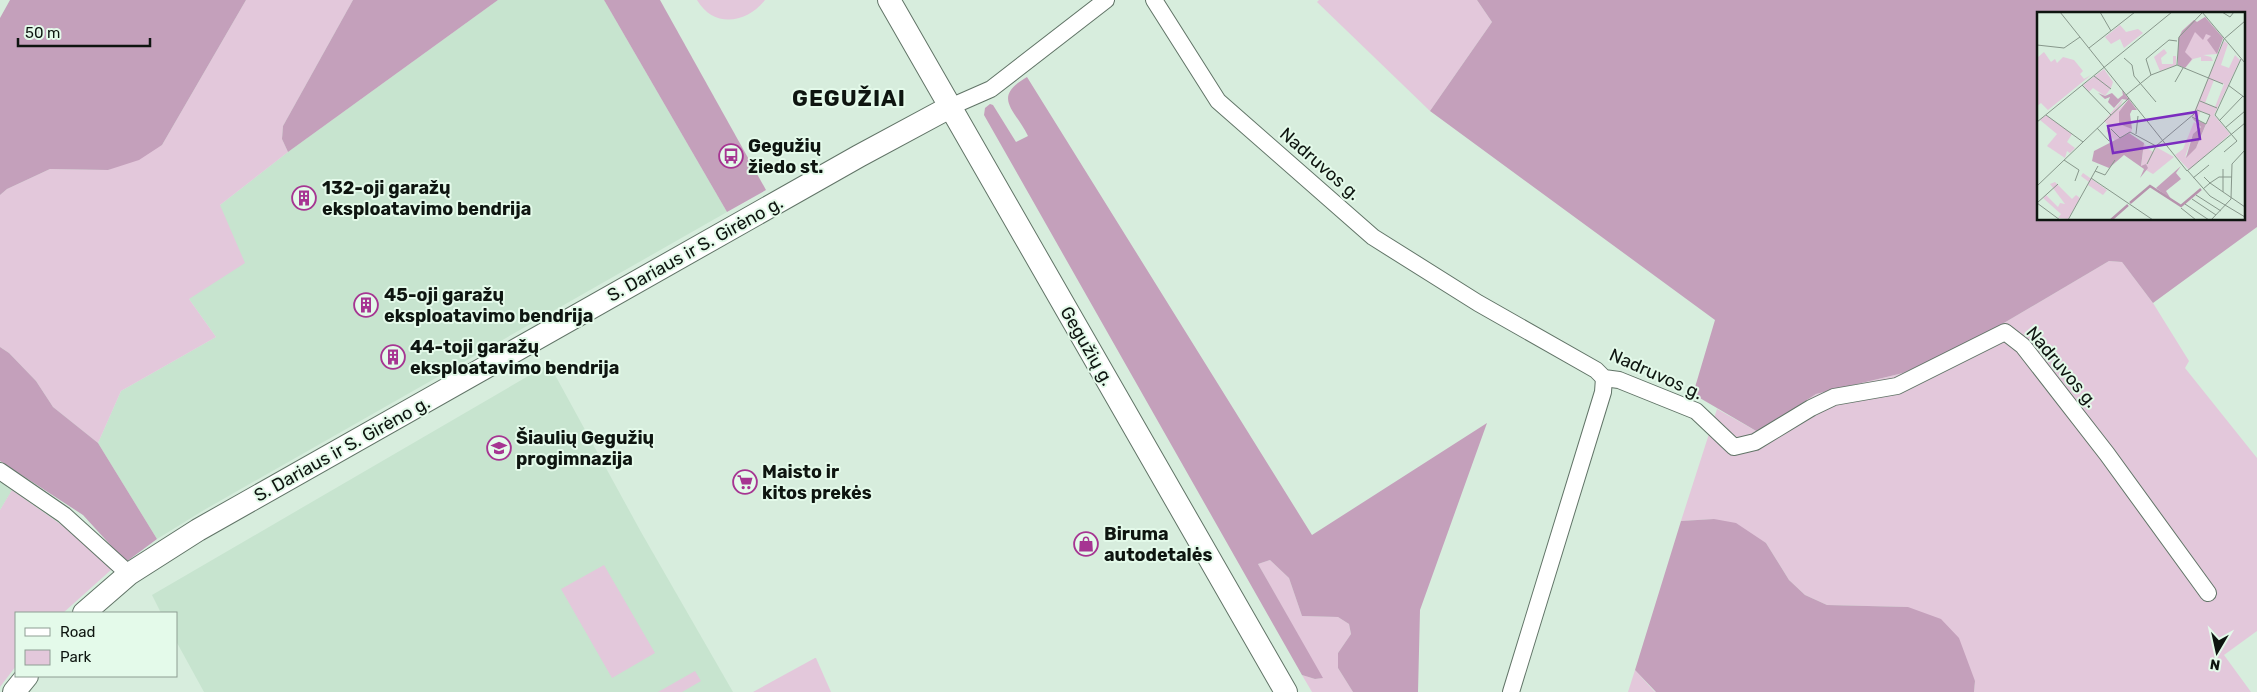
<svg xmlns="http://www.w3.org/2000/svg" width="2257" height="692" font-family="Rubik,sans-serif">
  <rect width="100%" height="100%" fill="#d7eddd"/>
  <g fill="#c7e4cf">
    <path d="M498,0H604L727,212L204,510L157,539L98,443L121,391L216,337L189,299L220,205L288,152Z"/>
    <path d="M549,364L641,532L733,692H204L176,641V613H161L152,595Z"/>
    <path d="M0,461L22,474L0,510Z"/>
  </g>
  <g fill="#e3c8db">
    <path d="M246,0H353L283,126L282,139L288,152L220,205L245,263L189,299L216,337L121,391L98,443L53,407L36,381L9,353L0,347V195L7,189L50,169L108,170L162,145Z"/>
    <path d="M697,0H765C747,23 714,29 697,0Z"/>
    <path d="M1319,0H1477L1492,22L1430,111L1317,2Z"/>
    <path d="M2109,261L2122,262L2153,303L2189,361L2185,368L2257,458V631L2224,655L2251,692H1974L1975,681L1908,607L1827,605L1805,595L1789,580L1766,543L1714,519L1681,521L1717,409L1758,432L1816,394L1903,373L1975,340Z"/>
    <path d="M12,490L66,528L112,569L63,613H16V666L0,687V510Z"/>
    <path d="M1270,560L1289,578L1302,616L1338,617L1349,624L1351,634L1338,653V668L1353,692H1312L1302,675L1315,679L1322,678L1258,564Z"/>
    <path d="M604,565L655,653L612,678L561,589Z"/>
    <path d="M816,658L831,692H753L815,658Z"/>
    <path d="M1635,670L1654,691L1656,692H1628Z"/>
    <path d="M695,671L701,681L682,692H658Z"/>
  </g>
  <g fill="#c4a0bb" fill-rule="evenodd">
    <path d="M10,0H246L162,145L139,160L108,170L50,169L7,189L0,195V18Z"/>
    <path d="M353,0H498L288,152L282,139L283,126Z"/>
    <path d="M604,0H660L766,190L727,212Z"/>
    <path d="M1477,0H2257V227L2153,303L2122,262L2109,261L1975,340L1903,373L1816,394L1758,432L1693,394L1715,320L1430,111L1492,22ZM2038,14H2243V219H2038Z"/>
    <path d="M1027,77L1312,535L1487,423L1420,610L1418,692H1353L1338,668V653L1351,634L1349,624L1338,617L1302,616L1289,578L1270,560L1258,564L1323,678L1315,679L1302,675L984,115L985,108L990,104L993,105L1016,142L1028,136C1015,109 991,98 1027,77Z"/>
    <path d="M0,347L9,353L36,381L53,407L98,443L157,539L126,562L83,515L0,461Z"/>
    <path d="M1714,519L1736,523L1766,543L1789,580L1805,595L1827,605L1908,607L1941,619L1959,638L1975,681L1974,692H1656L1635,670L1681,521Z"/>
  </g>
  <g fill="none" stroke-linecap="round" stroke-linejoin="round">
    <g stroke="#617467" stroke-width="18">
      <g id="street">
        <path d="M1154,0L1218,101L1373,237L1478,303L1596,370L1604,378L1619,380L1696,411L1734,447L1755,442L1811,408L1834,397L1897,386L2005,332L2023,346L2107,454L2208,593"/>
        <path d="M950,107L991,89L1106,0"/>
        <path d="M0,471L64,515L129,574"/>
        <path d="M1511,692L1603,392L1604,378"/>
      </g>
    </g>
    <g stroke="#617467" stroke-width="24">
      <g id="secondary">
        <path d="M889,0L1286,692"/>
        <path d="M84,613L129,574L198,530L859,156L950,107"/>
        <path d="M14,692L27,676"/>
      </g>
    </g>
    <use href="#street" stroke="#fff" stroke-width="16"/>
    <use href="#secondary" stroke="#fff" stroke-width="22"/>
  </g>
  <defs>
    <g id="bus-ring" transform="scale(1.25)"><circle r="9.5" fill="#e4faea" stroke="#a63592" stroke-width="1.5"/><path d="M-5-6H5V4H4V6H2V4H-2V6H-4V4H-5ZM-3.5-4V0h7V-4ZM-3.5 1.2v1.5H-2V1.2ZM2 1.2v1.5H3.5V1.2Z" fill="#a63592"/></g>
    <g id="building-ring" transform="scale(1.25)"><circle r="9.5" fill="#e4faea" stroke="#a63592" stroke-width="1.5"/><path d="M-4-6H4V6H1V3H-1V6H-4ZM-2.5-4.3h1.7v1.8h-1.7ZM.8-4.3h1.7v1.8H.8ZM-2.5-1h1.7V.8h-1.7ZM.8-1h1.7V.8H.8Z" fill="#a63592"/></g>
    <g id="school-ring" transform="scale(1.25)"><circle r="9.5" fill="#e4faea" stroke="#a63592" stroke-width="1.5"/><path d="M0-5L7-2L0 1L-7-2ZM-4 1L0 2.5L4 1V4Q0 6-4 4Z" fill="#a63592"/></g>
    <g id="supermarket-ring" transform="scale(1.25)"><circle r="9.5" fill="#e4faea" stroke="#a63592" stroke-width="1.5"/><path d="M-6-5.5h2.5l.6 2H6L4.5 2H-2.5L-4.4-4H-6ZM-1.5 3.2a1.3 1.3 0 1 0 .1 0ZM3 3.2a1.3 1.3 0 1 0 .1 0Z" fill="#a63592"/></g>
    <g id="shop-ring" transform="scale(1.25)"><circle r="9.5" fill="#e4faea" stroke="#a63592" stroke-width="1.5"/><path d="M-5-2.5h2.3a2.7 3.5 0 0 1 5.4 0H5L5.5 6h-11ZM-1.5-2.5h3a1.5 2.3 0 0 0-3 0Z" fill="#a63592"/></g>
  </defs>
  <g fill-rule="evenodd">
    <use href="#bus-ring" x="731" y="156"/>
    <use href="#building-ring" x="304" y="198"/>
    <use href="#building-ring" x="366" y="305"/>
    <use href="#building-ring" x="393" y="357"/>
    <use href="#school-ring" x="499" y="448"/>
    <use href="#supermarket-ring" x="745" y="482"/>
    <use href="#shop-ring" x="1086" y="544"/>
  </g>
  <g text-anchor="middle" stroke-width="4" stroke-linejoin="round" paint-order="stroke">
    <g font-size="18" font-weight="bold" fill="#0e1510" stroke="#e4faea" text-anchor="start">
      <text x="748" y="152">Gegužių<tspan x="748" dy="21">žiedo st.</tspan></text>
      <text x="322" y="194">132-oji garažų<tspan x="322" dy="21">eksploatavimo bendrija</tspan></text>
      <text x="384" y="301">45-oji garažų<tspan x="384" dy="21">eksploatavimo bendrija</tspan></text>
      <text x="410" y="353">44-toji garažų<tspan x="410" dy="21">eksploatavimo bendrija</tspan></text>
      <text x="516" y="444">Šiaulių Gegužių<tspan x="516" dy="21">progimnazija</tspan></text>
      <text x="762" y="478">Maisto ir<tspan x="762" dy="21">kitos prekės</tspan></text>
      <text x="1104" y="540">Biruma<tspan x="1104" dy="21">autodetalės</tspan></text>
    </g>
    <g font-size="18" fill="#0e1510" stroke="#e4faea">
      <text transform="translate(1320 164) rotate(41)" y="6">Nadruvos g.</text>
      <text transform="translate(695 249) rotate(-29)" y="6">S. Dariaus ir S. Girėno g.</text>
      <text transform="translate(1087 346) rotate(60)" y="6">Gegužių g.</text>
      <text transform="translate(2062 367) rotate(50)" y="6">Nadruvos g.</text>
      <text transform="translate(1656 374) rotate(24)" y="6">Nadruvos g.</text>
      <text transform="translate(342 449) rotate(-29)" y="6">S. Dariaus ir S. Girėno g.</text>
    </g>
    <g font-size="22" font-weight="bold" letter-spacing="1" fill="#0e1510" stroke="#e4faea">
      <text x="849" y="106">GEGUŽIAI</text>
    </g>
  </g>
  <g transform="translate(2037 12)">
    <rect width="208" height="208" fill="#d7eddd"/>
    <path d="M168,5L186,26L180,42L166,43L174,45L176,49H164V45L156,47L148,56L145,19L157,8L160,10ZM83,13L89,20L101,17L106,21L87,36L83,27L74,32L68,25ZM187,29L191,32L184,53L192,56L198,43L203,48L177,103L193,122L152,158L138,143L146,137L157,110L164,115L156,122L148,145L160,134L173,103L164,99L160,108L155,105ZM177,68L187,72L178,95L168,91ZM127,37L130,41L124,46L125,52H136V44H139V53L123,59L117,45ZM7,40L14,50L18,47L20,51L26,45L37,48L46,59L43,62L47,67L54,63L11,98L4,91L0,94V46ZM67,57L76,70L74,76L68,84L56,76L52,80L46,73ZM87,86L81,98L91,89L82,103V112L95,117L94,121L79,130L69,119L73,115L67,109ZM9,103L35,122L30,130L38,136L33,141L30,139L28,146L10,134L20,122L3,108ZM107,131L111,137L117,140L119,135L137,145L116,162L109,158V152L104,155ZM46,161L70,178L66,183L51,173L52,170L44,164ZM18,170L35,187L39,183L43,186L31,207L21,206L24,202L6,186L9,183L21,195L23,191L28,192L13,172Z" fill="#e3c8db" fill-rule="evenodd"/>
    <path d="M168,5L186,26L180,42L170,28L174,24L169,22L166,28L158,20L148,40L155,47L148,56L141,53V27L145,19L157,8L160,10ZM85,78L100,98H95L93,102L95,117L82,112V100L91,88L85,87L77,96L71,90L73,85L68,87L61,81L68,84L75,81L81,87L86,83ZM155,106L169,112L159,136L149,146L156,122L164,115ZM92,121L107,131L104,154L109,152L111,156L103,166L107,157L87,143L72,156L55,149L57,139ZM144,154L139,161L144,167L129,179L134,187L119,176Z" fill="#c4a0bb"/>
    <path fill="none" stroke="#b692ac" stroke-width="2.5" d="M93,191L113,174L144,194L164,177M74,208L91,193"/>
    <path fill="none" stroke="#87978b" stroke-width="1" d="M23,0L150,159L208,111M63,0L74,19M165,0L208,51M185,0L193,5L197,0M0,33L27,36L43,25M52,36L98,0M87,46L95,53L97,64L119,90M140,53L142,25L165,1M114,63L109,47L132,28L140,29M57,64L74,77M138,70L146,56M45,73L74,103M191,73L207,85M89,83L114,63L140,53L186,72M163,89L180,96M9,103L46,130M155,105L169,112L173,103L160,98M182,109L206,84M0,110L135,0M60,116L72,129M188,116L208,99M74,117L83,126L93,120L119,134M99,122L101,104M187,140L200,129L178,103L204,47M27,148L42,158L38,169M110,152L119,134L157,102L187,27L208,9M58,159L68,163L78,148M151,159L173,184L208,205M167,165L173,171L182,165H195M54,166L116,208M156,166L172,153M0,174L92,86M166,177L173,171L208,195M186,180V157M159,183L184,199M155,187L179,203M0,191L23,208M0,191L21,172M148,192L172,208M144,196L159,208M31,208L61,154M174,208L194,187L195,152L208,138"/>
    <path fill="#7b2cbf" fill-opacity="0.15" stroke="#7b2cbf" stroke-width="2.5" d="M159,100L163,127L76,141L71,114Z"/>
    <rect width="208" height="208" fill="none" stroke="#0e1510" stroke-width="2.5"/>
  </g>
  <rect x="15" y="612" width="162" height="65" fill="#e4faea" stroke="#8e9e93"/>
  <rect x="25" y="628" width="25" height="8" fill="#ffffff" stroke="#8e9e93"/>
  <text x="60" y="637" font-size="15" fill="#0e1510">Road</text>
  <rect x="25" y="650" width="25" height="15" fill="#e3c8db" stroke="#8e9e93"/>
  <text x="60" y="662" font-size="15" fill="#0e1510">Park</text>
  <g transform="translate(2217 652) rotate(189)" stroke="#e4faea" stroke-width="4" paint-order="stroke">
  <path d="M0-4L9 19L0 12L-9 19Z" fill="#0e1510"/>
  <text y="-8" font-size="14" font-weight="bold" text-anchor="middle" fill="#0e1510">N</text>
  </g>
  <path d="M18 38v8h132v-8" fill="none" stroke="#0e1510" stroke-width="2.5"/>
  <text x="25" y="38" font-size="15" fill="#0e1510" stroke="#e4faea" stroke-width="4" paint-order="stroke">50 m</text>
</svg>
